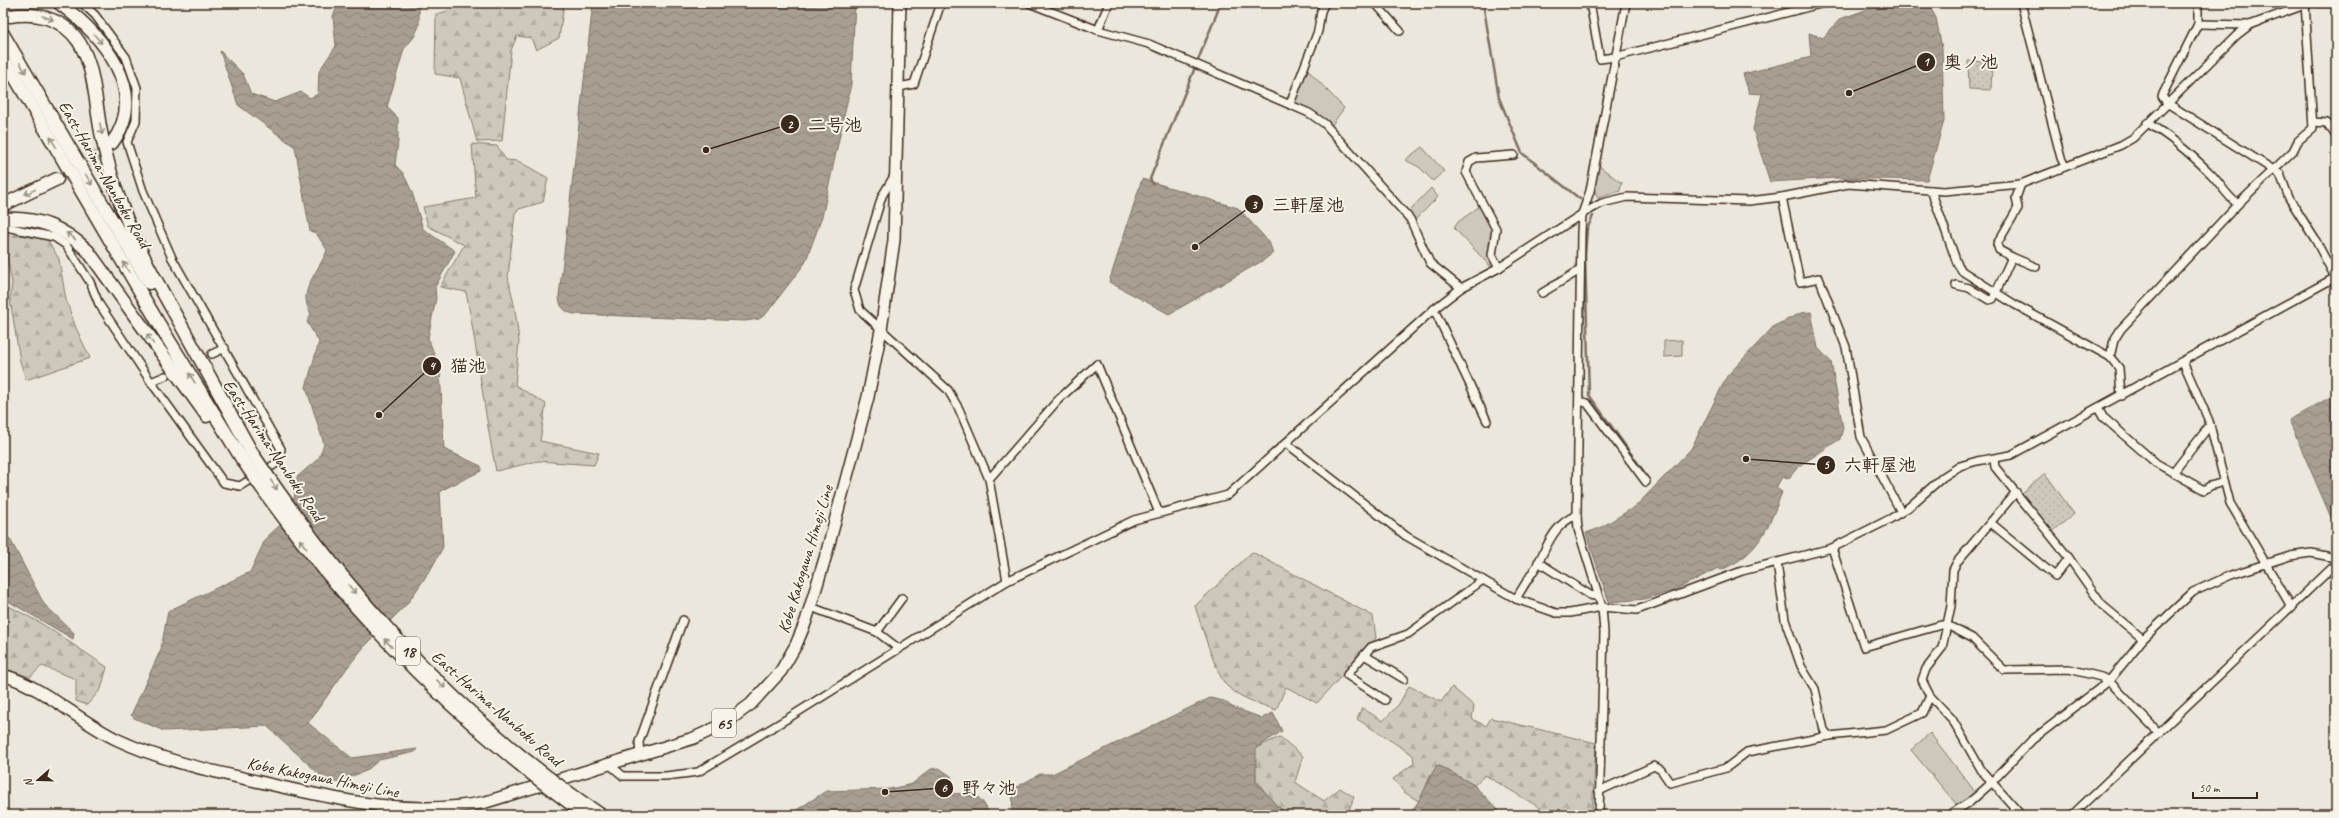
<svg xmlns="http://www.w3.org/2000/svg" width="2339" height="818" font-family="Caveat,'Klee One',sans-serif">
  <defs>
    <pattern id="forest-firs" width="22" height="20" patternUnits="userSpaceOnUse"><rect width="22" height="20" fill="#cec8bc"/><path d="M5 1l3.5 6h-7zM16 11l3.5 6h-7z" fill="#b2aca1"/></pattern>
    <pattern id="park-dots" width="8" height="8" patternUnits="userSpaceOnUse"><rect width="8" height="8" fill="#cec8bc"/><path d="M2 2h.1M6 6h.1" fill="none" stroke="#b2aca1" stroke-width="1.8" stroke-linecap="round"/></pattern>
    <pattern id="water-waves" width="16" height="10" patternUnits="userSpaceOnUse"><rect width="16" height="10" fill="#a89f93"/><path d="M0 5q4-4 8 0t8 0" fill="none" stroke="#8a8277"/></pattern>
  </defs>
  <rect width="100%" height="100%" fill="#ece7dc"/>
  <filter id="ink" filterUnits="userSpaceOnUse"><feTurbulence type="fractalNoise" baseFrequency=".025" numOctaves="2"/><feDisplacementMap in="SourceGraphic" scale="8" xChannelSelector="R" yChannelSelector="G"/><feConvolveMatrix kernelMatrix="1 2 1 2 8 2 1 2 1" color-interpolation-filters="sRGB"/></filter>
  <g filter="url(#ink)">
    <g fill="#cec8bc" stroke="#84796d">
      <path d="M1307,69L1344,108L1331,126L1315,113L1295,102Z"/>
      <path d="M1422,147L1444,171L1433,181L1419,167L1405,160Z"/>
      <path d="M1598,165L1620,182H1622L1620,191L1598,198L1594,189Z"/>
      <path d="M1431,188L1438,197L1413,222L1408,212Z"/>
      <path d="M1480,206L1493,226V262L1490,266L1454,228L1458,222Z"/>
      <path d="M1682,340V356L1664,357V341Z"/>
      <path d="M1930,733L1976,793L1957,805L1911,750Z"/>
    </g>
    <g fill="url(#forest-firs)" stroke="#84796d">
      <path d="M456,3H564L559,38L536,50L531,38L517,36L511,50L502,141L477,142L460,78L435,74L436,14L452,10Z"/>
      <path d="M472,144L497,146L506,160L518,161L548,178L543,202L519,209L515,213L508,277L515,309L519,341L515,385L546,404L540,441L599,453L594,465L538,461L496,471C484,412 478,352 466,292L440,287L464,245L428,226L423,207L476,198Z"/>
      <path d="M44,234L59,259L66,300L76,328L90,358L26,380L20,361L10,299L12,283L3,236Z"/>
      <path d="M1252,552L1373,616L1376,638L1317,703L1286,687L1276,710C1260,704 1242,699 1228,687C1217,678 1200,622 1195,606Z"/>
      <path d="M3,603L39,622L107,667L101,689L87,705L76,701V679L42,666L30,677L3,668Z"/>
      <path d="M1409,686L1441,702L1452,687L1474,706L1472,719L1486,726L1491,718L1596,743L1592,815H1552L1485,775L1474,785L1438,765L1429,778L1420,802L1404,792L1393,779L1414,763L1413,755L1357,719L1362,708L1383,721L1399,704Z"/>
      <path d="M1280,737L1303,756L1295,782L1324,801L1340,788L1354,797L1347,815H1289L1277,806L1256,781L1255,748Z"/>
    </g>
    <g fill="url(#park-dots)" stroke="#84796d">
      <path d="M1968,61L1989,62L1992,66L1991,90L1969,89Z"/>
      <path d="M2045,473L2074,514L2052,532L2022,493Z"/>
    </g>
    <g fill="url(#water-waves)" stroke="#7c7064">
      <path d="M339,3H425L419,7V26L414,37L404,49L387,107L398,118V141L395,165L403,173L412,192L423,229L455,251L435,287L436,298L428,338L440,369L444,449L481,466V471L440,491L443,547L431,569L407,604L363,648L347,668L308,723L352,758L417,749L415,752L379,760L366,771L330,784L267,726L164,731L134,718L131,715L161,649L168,611L250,572L266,538L292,514L297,477L319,458L324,444L306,387L319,342L307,322L311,314C309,310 306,304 306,299C305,284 322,265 327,250L316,233L310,231L295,147L238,105L220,51L243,74L251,94L275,102L301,92L310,98L318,94L319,71L336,46L333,16Z"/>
      <path d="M593,3H855L851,84L822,217L805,263L766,314L759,319L745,321L574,314C564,312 559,306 559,296Z"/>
      <path d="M1885,3H1928L1936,18L1942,48L1944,121L1927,180L1836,178L1770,182L1753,129L1762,94L1749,93L1743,74L1811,57L1809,33L1823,38L1840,19Z"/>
      <path d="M1142,179L1238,208L1269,242L1273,253L1264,260L1169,314L1109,282Z"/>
      <path d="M1811,312L1818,348L1831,362L1843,428L1840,439L1799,466L1788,479L1782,477L1776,488L1782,492C1768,529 1759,554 1721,570L1718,568L1673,591L1645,599L1609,602L1586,533L1600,528L1636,506L1691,449L1727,376L1774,326L1801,313Z"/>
      <path d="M2336,394V529L2289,420Z"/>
      <path d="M3,532L10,539L44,604L74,633L73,639L3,598Z"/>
      <path d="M1210,698L1224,701L1232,707L1262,718L1273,713L1282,731L1256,748V782L1277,806L1289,815H1012L1013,789L1040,774H1052Z"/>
      <path d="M1437,765L1474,785L1503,815H1408C1423,799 1426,783 1437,765Z"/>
      <path d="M939,768L951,776L952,780L946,790L948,794C969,793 982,792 989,815H789L826,791L890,789L912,784L931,769Z"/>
    </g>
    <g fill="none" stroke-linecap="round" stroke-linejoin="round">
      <g stroke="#7c7064" stroke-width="2.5">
        <path d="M1483,3L1499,98L1522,153L1580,199"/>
        <path d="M1153,184L1150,179L1221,3"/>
        <path d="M1593,216L1587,229L1585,255L1589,395L1642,469"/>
      </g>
      <path stroke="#c9c1b6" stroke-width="7" stroke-dasharray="7 3.5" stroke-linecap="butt" d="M165,376L212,354"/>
      <path stroke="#c9c1b6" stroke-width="12" stroke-dasharray="12 6" stroke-linecap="butt" d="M57,179L89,161L111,144"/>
      <g stroke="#3b2a1e" stroke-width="10">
        <g id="minor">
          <path d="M1029,3L1098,30L1149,44L1309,113L1325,124L1410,219L1430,263L1461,288"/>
          <path d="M1375,3L1400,31"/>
          <path d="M1590,3L1600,59L1615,57L1824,3"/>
          <path d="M2021,3L2061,158L2065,166"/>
          <path d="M2198,3V24L2162,96L2167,103L2280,174L2289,198L2316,241L2335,277"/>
          <path d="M2320,3H2336"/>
          <path d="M2198,24L2250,25"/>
          <path d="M1098,30L1109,3"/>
          <path d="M899,87L914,84L941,3"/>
          <path d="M1290,104L1318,31L1321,11L1325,3"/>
          <path d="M2313,122L2327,123L2336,136"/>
          <path d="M2147,123C2171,136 2192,155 2211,174C2221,184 2226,196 2238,204"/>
          <path d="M894,176L882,196L854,290L860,310L948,390L959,409L989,479L1007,581"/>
          <path d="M1931,190L1957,263L1962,271L2014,304L2110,357L2119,368L2121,396"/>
          <path d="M1782,197L1800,282L1819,278L1846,347L1861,437L1901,512"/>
          <path d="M3,228L6,227L54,237L66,245L90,282L99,304L151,382L224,483L240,486L277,463L281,449L172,258L143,191L127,142L136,121L137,88L126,57L95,15L82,3"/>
          <path d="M2012,257L2036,267"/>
          <path d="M1499,268L1492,255L1496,229L1466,172L1469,162L1476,158L1514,155"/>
          <path d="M1956,285L1969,288L1989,300L1993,299L2012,257L1999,250L1997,244L2018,208L2016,198L2021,184"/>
          <path d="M1542,293L1580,270"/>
          <path d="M1434,309L1487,421"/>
          <path d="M212,354L225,348"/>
          <path d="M2110,357L2114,340L2121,329L2238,204L2293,151L2298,141L2313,128L2305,3"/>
          <path d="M2183,362L2209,421L2230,503L2292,608"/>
          <path d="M151,382L165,376"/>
          <path d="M1579,401L1587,403L1646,482"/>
          <path d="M2098,408L2103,417L2156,463L2204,490L2210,486L2224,482"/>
          <path d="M1286,443L1406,536L1516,599L1556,613H1570L1602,607L1637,610L1742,571L1832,548L1890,519L1909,507L1943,477L1960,466L1977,461L2011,455L2336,277"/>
          <path d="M1994,459L1995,467L2069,558L2102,605L2143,639"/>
          <path d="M2173,473L2210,425"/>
          <path d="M989,479L1058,400L1097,364L1159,513"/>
          <path d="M2016,492L1957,562L1953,570L1951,606L1942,648L1926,669L1922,680L1930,696L1952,719L1982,771L2021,815"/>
          <path d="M1991,523L2055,576L2069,558"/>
          <path d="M1832,548L1864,647L1941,625H1947L1972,638L2004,670L2069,669L2101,677L2109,681L2159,733"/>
          <path d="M1538,562L1590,595L1599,597"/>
          <path d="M1777,563L1785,620L1801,666L1815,689L1824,730L1829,736"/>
          <path d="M1516,599C1522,588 1529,578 1536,567C1547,547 1553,524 1577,515"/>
          <path d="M811,607L877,632L898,648"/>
          <path d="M877,632L902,598"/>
          <path d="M1364,655L1404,679"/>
          <path d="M1385,700L1347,675L1371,647L1408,634L1483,580"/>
          <path d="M640,755L639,742L683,620"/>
          <path d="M609,764L623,776H666L698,772L790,717L1007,581L1134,520L1228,495L1434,309L1461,288L1497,269L1582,214L1602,203L1627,197L1749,201L1782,197L1848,184L1944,191L2021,184L2121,145L2133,138L2237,35L2250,25L2310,3"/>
          <path d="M1599,791L1654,766L1661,770L1670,783L1726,768L1747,752L1829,736L1886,730L1922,713L1930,696"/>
          <path d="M1599,815L1604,632L1602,607L1578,529L1577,515L1581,233L1582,214L1590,191L1626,3"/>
          <path d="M1949,815L1970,802L1988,786L2032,740L2109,681L2143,639L2193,592L2231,575L2290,556L2311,553L2336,558"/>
          <path d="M2072,815L2336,564"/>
        </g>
      </g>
      <g stroke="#3b2a1e" stroke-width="14">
        <path id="primary" d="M3,675C46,688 78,721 118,740C163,761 212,771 260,782C335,799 409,818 486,802L694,738L724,724L751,704L781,671L796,645L806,621L826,555L868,397L881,330L894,240L900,3"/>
      </g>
      <g stroke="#3b2a1e" stroke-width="15">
        <g id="motorway">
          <path d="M59,3C101,34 151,90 112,143"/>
          <path d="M10,16C36,12 63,18 79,42C95,68 95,102 101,132C106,157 113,183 122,207C137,248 159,286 180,323C204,366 228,409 252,453"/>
          <path d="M3,34L149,283"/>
          <path d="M3,57L159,324L242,459"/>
          <path d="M3,205L57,179"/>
          <path d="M3,219C38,217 63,227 88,251L207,416"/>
        </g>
      </g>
      <use href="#minor" stroke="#f7f3e8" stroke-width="7"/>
      <use href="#primary" stroke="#f7f3e8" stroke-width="11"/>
      <use href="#motorway" stroke="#f7f3e8" stroke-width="12"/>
      <g stroke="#3b2a1e" stroke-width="15" stroke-linecap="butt">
        <g id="motorway-bridge">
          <path d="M252,453C345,593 460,721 601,815"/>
          <path d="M242,459C335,598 450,717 586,815"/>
        </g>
      </g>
      <use href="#motorway-bridge" stroke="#f7f3e8" stroke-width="12"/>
    </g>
    <defs><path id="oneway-shaft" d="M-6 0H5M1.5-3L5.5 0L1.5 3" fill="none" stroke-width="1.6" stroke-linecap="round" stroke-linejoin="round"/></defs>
    <g stroke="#998e83">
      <use href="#oneway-shaft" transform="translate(48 18) rotate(20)"/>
      <use href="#oneway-shaft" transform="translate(98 39) rotate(50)"/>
      <use href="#oneway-shaft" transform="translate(23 68) rotate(60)"/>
      <use href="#oneway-shaft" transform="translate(101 129) rotate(79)"/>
      <use href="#oneway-shaft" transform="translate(53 142) rotate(-120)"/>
      <use href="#oneway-shaft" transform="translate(89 180) rotate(60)"/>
      <use href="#oneway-shaft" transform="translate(30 192) rotate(154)"/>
      <use href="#oneway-shaft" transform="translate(71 236) rotate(-143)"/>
      <use href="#oneway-shaft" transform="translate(126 267) rotate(-120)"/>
      <use href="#oneway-shaft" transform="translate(150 339) rotate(-125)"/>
      <use href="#oneway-shaft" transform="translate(192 378) rotate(-121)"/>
      <use href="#oneway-shaft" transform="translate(274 485) rotate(56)"/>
      <use href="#oneway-shaft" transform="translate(303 544) rotate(-128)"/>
      <use href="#oneway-shaft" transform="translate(352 589) rotate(50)"/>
      <use href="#oneway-shaft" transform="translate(388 643) rotate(-133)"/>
      <use href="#oneway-shaft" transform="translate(441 684) rotate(44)"/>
    </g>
  </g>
  <g text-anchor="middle" stroke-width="4" stroke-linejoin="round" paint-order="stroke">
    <g fill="#f7f3e8" stroke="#73665b" stroke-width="1">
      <rect x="396" y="637" width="24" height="28" rx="3"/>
      <rect x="712" y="709" width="24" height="28" rx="3"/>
    </g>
    <g font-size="16" font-weight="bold" fill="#3b2a1e">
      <text x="408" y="657">18</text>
      <text x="724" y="729">65</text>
    </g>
    <g font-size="17" fill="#3b2a1e" stroke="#f7f3e8">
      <text transform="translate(105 174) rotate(60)" y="6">East-Harima-Nanboku Road</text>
      <text transform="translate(274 450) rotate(56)" y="6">East-Harima-Nanboku Road</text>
      <text transform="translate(805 559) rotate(-73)" y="6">Kobe Kakogawa Himeji Line</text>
      <text transform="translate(497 708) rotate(41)" y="6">East-Harima-Nanboku Road</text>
      <text transform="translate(323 777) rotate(11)" y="6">Kobe Kakogawa Himeji Line</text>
    </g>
  </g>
  <path fill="none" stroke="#3b2a1e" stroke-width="1.5" d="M1849 93L1926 62M706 150L790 124M1195 247L1254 204M379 415L432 366M1746 459L1826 465M885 792L944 788"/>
  <g fill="#3b2a1e" stroke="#f7f3e8" stroke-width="1.5">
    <circle cx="1849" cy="93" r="4"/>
    <circle cx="706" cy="150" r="4"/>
    <circle cx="1195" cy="247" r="4"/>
    <circle cx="379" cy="415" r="4"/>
    <circle cx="1746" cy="459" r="4"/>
    <circle cx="885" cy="792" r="4"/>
    <circle cx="1926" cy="62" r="10"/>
    <circle cx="790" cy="124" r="10"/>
    <circle cx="1254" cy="204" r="10"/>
    <circle cx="432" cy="366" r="10"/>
    <circle cx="1826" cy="465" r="10"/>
    <circle cx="944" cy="788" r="10"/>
  </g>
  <g font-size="12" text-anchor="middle" font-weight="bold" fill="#fff">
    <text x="1926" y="66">1</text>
    <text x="790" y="129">2</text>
    <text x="1254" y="209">3</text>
    <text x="432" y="370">4</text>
    <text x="1826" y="469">5</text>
    <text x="944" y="792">6</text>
  </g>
  <g font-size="18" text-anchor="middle" font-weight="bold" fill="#3b2a1e" stroke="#f7f3e8" stroke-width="4" stroke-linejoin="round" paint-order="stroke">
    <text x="1971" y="68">奥ノ池</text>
    <text x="835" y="131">二号池</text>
    <text x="1308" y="211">三軒屋池</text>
    <text x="468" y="372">猫池</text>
    <text x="1880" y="471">六軒屋池</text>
    <text x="989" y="794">野々池</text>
  </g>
  <rect width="2339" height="818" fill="none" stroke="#f7f3e8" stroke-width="16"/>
  <rect x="8" y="8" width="2323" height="802" fill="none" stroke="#3b2a1e" stroke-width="1.5" filter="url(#ink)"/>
  <g transform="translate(38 780) rotate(250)" stroke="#f7f3e8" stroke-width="3" paint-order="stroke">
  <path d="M0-3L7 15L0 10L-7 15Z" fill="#3b2a1e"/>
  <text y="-6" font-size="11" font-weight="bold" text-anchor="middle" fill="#3b2a1e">N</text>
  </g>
  <path d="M2193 792v6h64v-6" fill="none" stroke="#3b2a1e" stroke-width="2"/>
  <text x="2199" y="792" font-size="12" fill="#3b2a1e" stroke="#f7f3e8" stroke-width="3" paint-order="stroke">50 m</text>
</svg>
